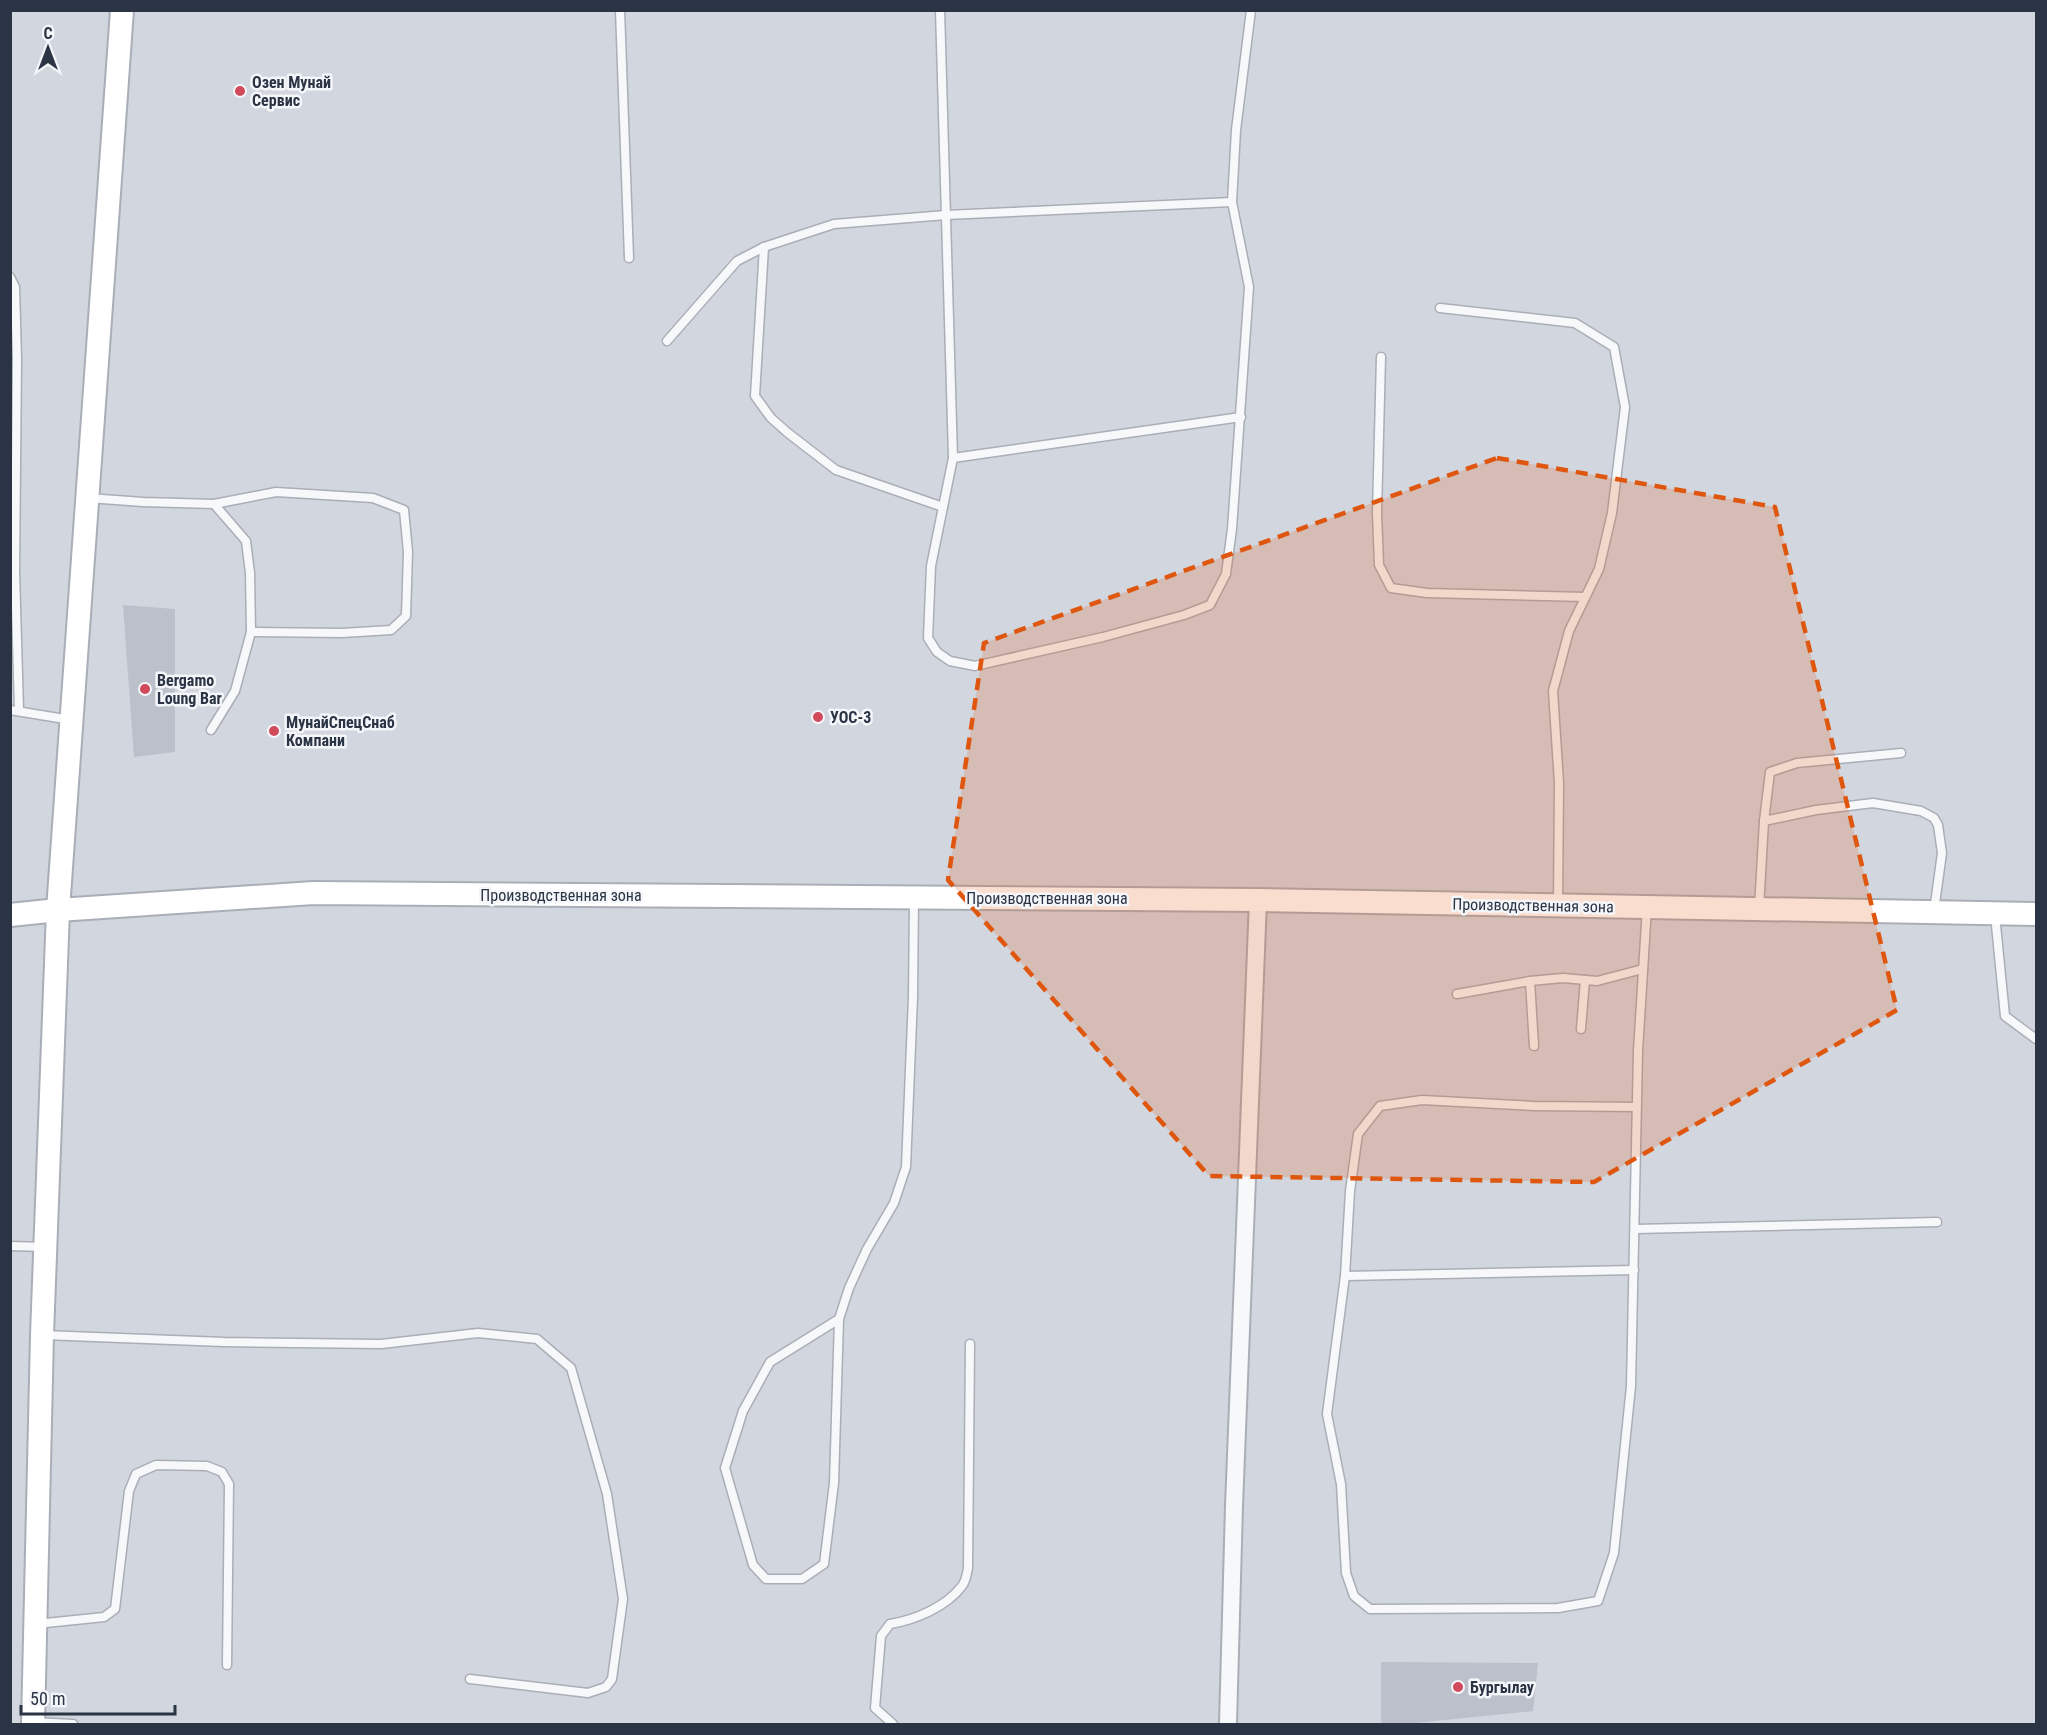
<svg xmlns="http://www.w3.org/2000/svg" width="2047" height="1735" font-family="'Roboto Condensed',sans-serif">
  <rect width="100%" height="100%" fill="#e4e7ec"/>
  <rect fill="#d2d6de" x="11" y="11" width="2025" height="1713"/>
  <g fill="#bbc0ca">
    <path d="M123,605L175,609V752L134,757Z"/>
    <path d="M1381,1662L1538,1663L1533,1711L1405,1724H1381Z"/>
  </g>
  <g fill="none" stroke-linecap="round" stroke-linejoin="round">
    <g stroke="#a9aeb7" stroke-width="11">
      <g id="lane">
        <path d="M620,10L629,258"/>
        <path d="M940,10L953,458L931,566L928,638L937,652L950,661L975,666L1103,637L1184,615L1210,605L1226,574L1232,529L1249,287L1232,202L1236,130L1251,10"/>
        <path d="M764,247L755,396L771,418L788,433L836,470L943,507"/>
        <path d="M10,277L15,287L17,359L15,572L19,710"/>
        <path d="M1440,308L1575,323L1614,347L1625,407L1612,513L1599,569L1569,631L1553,691L1559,783L1558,905"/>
        <path d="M667,341L737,261L764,247L834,224L946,215L1232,202"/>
        <path d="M1381,357L1377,513L1379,565L1391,588L1427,593L1585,597"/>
        <path d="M953,458L1241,417"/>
        <path d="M88,498L143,502L214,504L276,492L373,498L404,510L408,552L406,616L391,630L342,633L251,632"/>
        <path d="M10,710L71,720"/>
        <path d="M211,730L235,691L251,632L250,573L246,541L214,504"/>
        <path d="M1764,821L1816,810L1873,803L1921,811L1934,818L1938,825L1942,853L1934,911"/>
        <path d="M1759,908L1764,821L1770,772L1797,763L1901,753"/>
        <path d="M1995,915L2005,1016L2036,1039"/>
        <path d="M1530,981L1534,1046"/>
        <path d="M1457,994L1530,981L1563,978L1597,981L1643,969"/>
        <path d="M1581,1029L1585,980"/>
        <path d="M1637,1107L1534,1106L1422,1100L1380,1106L1358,1134L1350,1191L1345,1276L1327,1414L1341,1484L1346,1573L1354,1596L1370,1609L1558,1608L1598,1601L1614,1553L1631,1386L1638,1051L1647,907"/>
        <path d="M1635,1229L1937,1222"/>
        <path d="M10,1246L45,1247"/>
        <path d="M1345,1276L1634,1270"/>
        <path d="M839,1319L770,1362L743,1411L725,1468L753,1565L766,1579H802L824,1564L834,1483L839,1319L849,1288L867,1249L894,1203L906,1167L913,997L914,899"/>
        <path d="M43,1335L224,1342L381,1344L478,1333L537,1339L571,1368L607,1494L623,1599L612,1679L606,1687L588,1693L470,1679"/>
        <path d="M36,1624L104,1617L115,1609L129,1491L136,1474L156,1465L207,1466L222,1472L229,1484L227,1665"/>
        <path d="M33,1722L73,1724"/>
        <path d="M893,1724L875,1708L881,1636L890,1624C915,1620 946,1607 962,1586C966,1581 967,1573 968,1568L970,1344"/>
      </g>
    </g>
    <g stroke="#a9aeb7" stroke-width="20">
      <path id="street" d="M1228,1724L1234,1506L1258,900"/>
    </g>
    <g stroke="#a9aeb7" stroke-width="26">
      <g id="secondary">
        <path d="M10,915L58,910L313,893L1258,900L2036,914"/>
        <path d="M33,1724L42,1335L58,910L122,10"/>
      </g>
    </g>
    <use href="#lane" stroke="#f7f8fa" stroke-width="8"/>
    <use href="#street" stroke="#f7f8fa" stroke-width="16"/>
    <use href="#secondary" stroke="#fff" stroke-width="22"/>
  </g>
  <path fill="#df570f" fill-opacity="0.2" stroke="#df570f" stroke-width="4.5" stroke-dasharray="12 8" stroke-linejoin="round" d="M1497,458L1775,507L1897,1010L1594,1182L1209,1176L948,880L984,643Z"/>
  <g fill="#d1495b" stroke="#f4f6f9" stroke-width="2">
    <circle cx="240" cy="91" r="6"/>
    <circle cx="145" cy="689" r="6"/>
    <circle cx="818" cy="717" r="6"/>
    <circle cx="274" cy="731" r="6"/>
    <circle cx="1458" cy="1687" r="6"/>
  </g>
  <g text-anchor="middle" stroke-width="5" stroke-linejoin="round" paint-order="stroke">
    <g font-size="16" font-weight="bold" fill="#2b3445" stroke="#f4f6f9" text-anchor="start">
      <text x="252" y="88">Озен Мунай<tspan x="252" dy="18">Сервис</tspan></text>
      <text x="157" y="686">Bergamo<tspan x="157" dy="18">Loung Bar</tspan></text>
      <text x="830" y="723">УОС-3</text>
      <text x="286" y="728">МунайСпецСнаб<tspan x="286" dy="18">Компани</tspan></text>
      <text x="1470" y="1693">Бургылау</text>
    </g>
    <g font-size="16" fill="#2b3445" stroke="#f4f6f9">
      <text x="561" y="901">Производственная зона</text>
      <text x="1047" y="904">Производственная зона</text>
      <text transform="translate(1533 905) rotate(1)" y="6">Производственная зона</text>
    </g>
  </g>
  <rect width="2047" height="1735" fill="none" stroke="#2b3445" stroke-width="24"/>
  <g transform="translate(48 48)" stroke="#f4f6f9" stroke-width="4.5" paint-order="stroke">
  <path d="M0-4.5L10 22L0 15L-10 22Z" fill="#2b3445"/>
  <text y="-9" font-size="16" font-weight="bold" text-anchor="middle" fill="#2b3445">С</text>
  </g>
  <path d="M21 1705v9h154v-9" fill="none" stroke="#2b3445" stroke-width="3"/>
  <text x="30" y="1705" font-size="18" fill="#2b3445" stroke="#f4f6f9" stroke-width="4.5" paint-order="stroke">50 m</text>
</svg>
